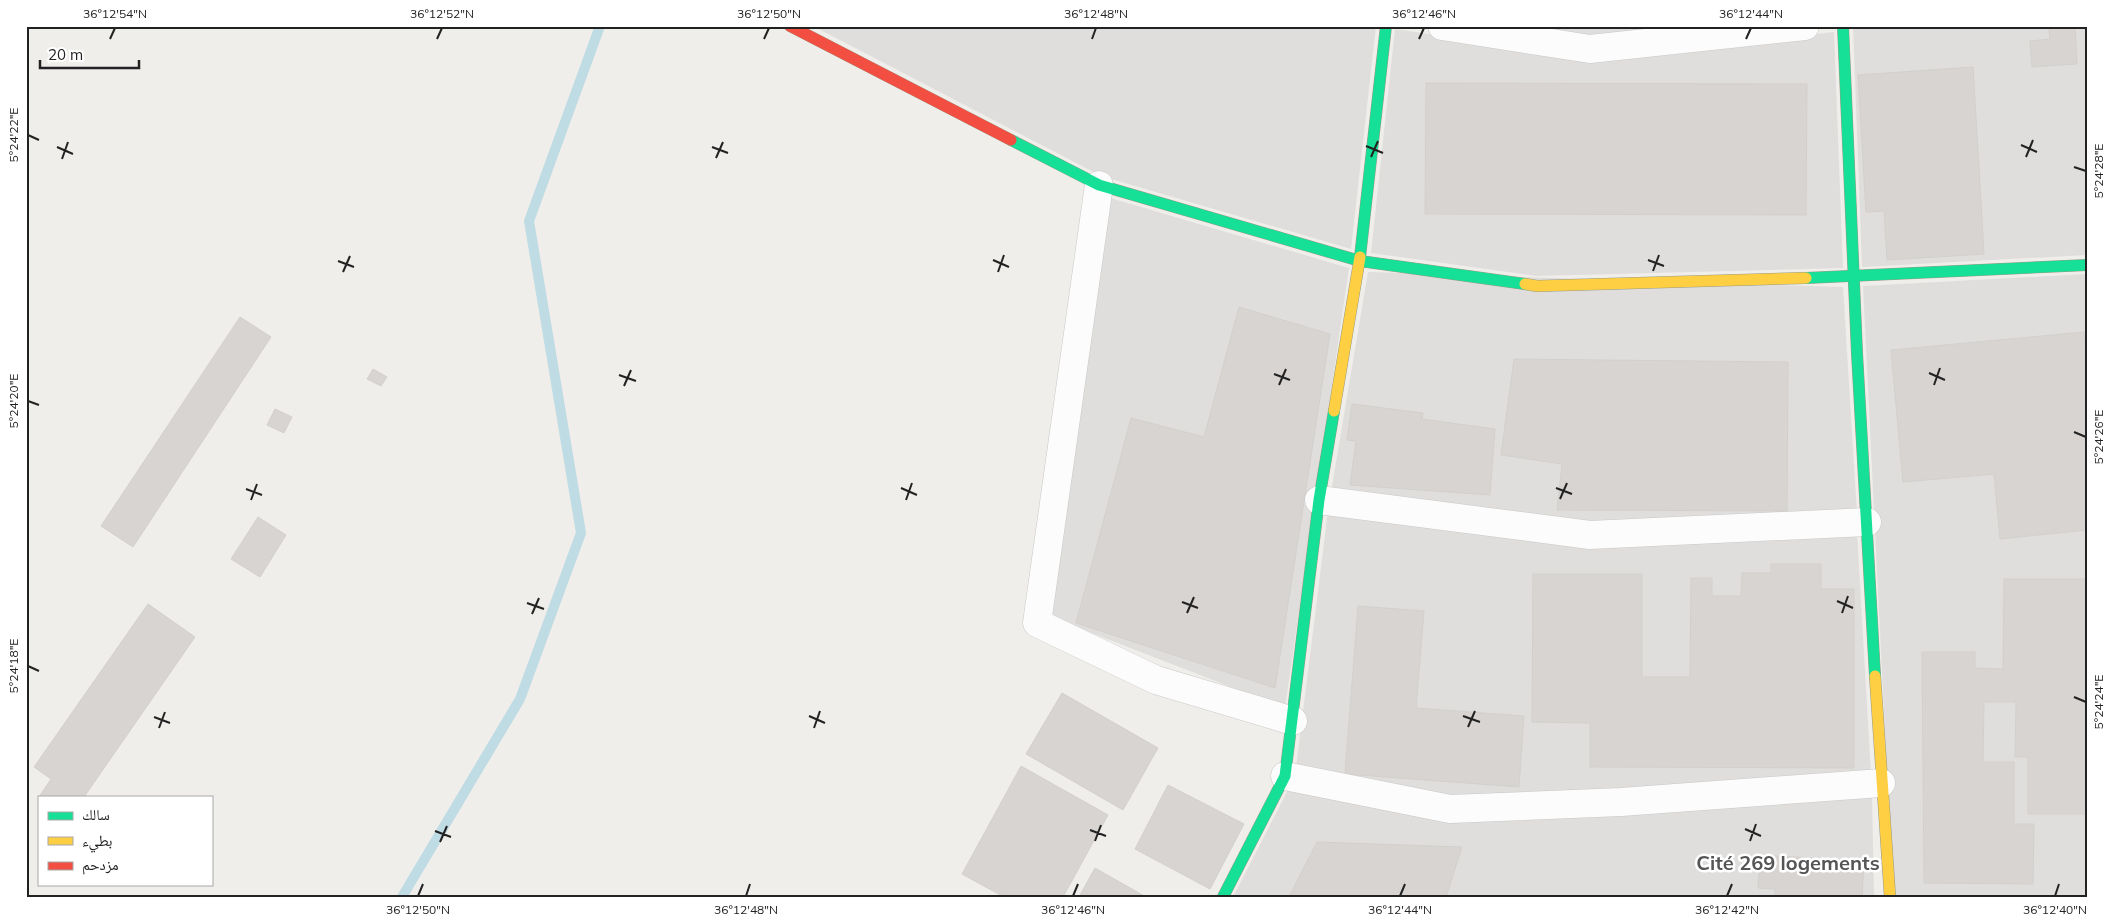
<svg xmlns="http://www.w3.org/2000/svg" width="2113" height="923" font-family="Mulish,'Noto Naskh Arabic',sans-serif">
  <rect width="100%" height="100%" fill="#f0eeeb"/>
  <g fill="#dfdedc">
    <path d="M813,26H1376L1351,249L1101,176Z"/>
    <path d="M1506,26H1711L1589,39Z"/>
    <path d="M1853,26H2087V255L1862,267Z"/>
    <path d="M1395,29L1590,58L1834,32L1843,268L1536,276L1371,253Z"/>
    <path d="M1107,197L1349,268L1285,708L1048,616Z"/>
    <path d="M1368,272L1843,287L1857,513L1593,526L1331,492Z"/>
    <path d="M2087,274V897H1893L1863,286Z"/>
    <path d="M1328,511L1857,532L1871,774L1449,799L1296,768Z"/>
    <path d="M1290,786L1450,819L1872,793L1874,897H1233Z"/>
  </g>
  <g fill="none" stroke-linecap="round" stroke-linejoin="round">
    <path stroke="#bfdbe3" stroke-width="10" d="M402,897L520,699L581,533L529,221L600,26"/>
  </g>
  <g fill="#d7d4d2" stroke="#d3d0cc">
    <path d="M2049,26H2075L2077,64L2032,67L2030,41L2050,39Z"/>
    <path d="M1973,67L1984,254L1887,260L1884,211L1866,212L1858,75Z"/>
    <path d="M1426,83L1807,84L1806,215L1425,214Z"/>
    <path d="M1239,307L1330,334L1275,688L1076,623L1131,418L1204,437Z"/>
    <path d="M240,317L271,337L133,547L101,526Z"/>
    <path d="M2084,332L2087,361V530L2000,539L1994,474L1903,482L1891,350Z"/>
    <path d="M1514,359L1788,362L1787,511L1557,510L1562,464L1501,455Z"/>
    <path d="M373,369L387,377L381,386L367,379Z"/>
    <path d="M1352,404L1423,413L1422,419L1495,429L1490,495L1350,485L1356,441L1347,440Z"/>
    <path d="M275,409L292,417L284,433L267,425Z"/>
    <path d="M258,517L286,535L260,577L231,559Z"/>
    <path d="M1771,564H1821V589H1854V768L1590,767V723L1532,722L1533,574H1642V677H1690L1691,578H1712V596H1741L1742,573H1771Z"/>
    <path d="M2004,579H2087V814H2028V757H2015L2016,702H1984L1983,762H2014V824H2034L2033,884L1924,883L1922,652H1975V668L2003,669Z"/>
    <path d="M148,604L195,637L84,797H39L51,779L34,767Z"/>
    <path d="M1358,606L1424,611L1416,708L1524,716L1519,787L1345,774Z"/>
    <path d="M1062,693L1158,748L1123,810L1026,754Z"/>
    <path d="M1021,766L1108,815L1063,897H1004L962,874Z"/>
    <path d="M1168,785L1244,824L1210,889L1135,849Z"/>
    <path d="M1317,842L1462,847L1446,897H1289Z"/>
    <path d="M1760,855L1864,861L1862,897H1775V889L1758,888Z"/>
    <path d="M1095,868L1146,897H1079Z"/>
  </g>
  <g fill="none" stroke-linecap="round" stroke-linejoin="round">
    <g stroke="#c9c8c7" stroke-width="29">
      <g id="street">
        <path d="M1442,26L1590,49L1805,26"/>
        <path d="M1099,185L1037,623L1156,680L1293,721"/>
        <path d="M1319,500L1590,535L1867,522"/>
        <path d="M1285,776L1450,809L1621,802L1881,783"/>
      </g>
    </g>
    <g stroke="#999a82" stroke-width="12">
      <g id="fast">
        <path d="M1843,26L1857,353L1875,676"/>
        <path d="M1011,140L1099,185L1360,261L1525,284"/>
        <path d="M1360,257L1386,26"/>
        <path d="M1806,278L2087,265"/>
        <path d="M1223,897L1285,776L1319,500L1334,411"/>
      </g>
    </g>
    <g stroke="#999a82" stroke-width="12">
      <g id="slow">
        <path d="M1525,284L1537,286L1806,278"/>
        <path d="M1334,411L1360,257"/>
        <path d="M1875,676L1890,897"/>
      </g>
    </g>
    <g stroke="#999a82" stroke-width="12">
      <path id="jam" d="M790,26L1011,140"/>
    </g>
    <use href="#street" stroke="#fdfcfc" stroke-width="28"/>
    <use href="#fast" stroke="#16e098" stroke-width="11"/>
    <use href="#slow" stroke="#ffcf43" stroke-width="11"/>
    <use href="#jam" stroke="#f24e42" stroke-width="11"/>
  </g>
  <path fill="none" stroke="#222" stroke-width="2" d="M110,39L115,28M437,39L442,28M764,39L769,28M1092,39L1096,28M1419,39L1424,28M1746,39L1751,28M28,135L39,140M2021,145L2037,152M1366,146L1383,153M57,147L73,154M712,147L728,153M1371,157L1378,141M2026,157L2033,140M716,158L723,142M62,159L68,142M2074,167L2086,171M993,260L1009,267M1648,260L1664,266M338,261L354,267M1653,271L1659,255M343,272L350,256M998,272L1004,255M1929,373L1945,380M1274,374L1290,380M619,375L636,381M1279,385L1286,369M1934,385L1940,368M624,386L631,370M28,401L39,405M2074,432L2086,437M901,488L917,495M1556,488L1572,494M246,489L262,495M1560,499L1567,483M251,500L257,484M906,500L912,483M1837,601L1853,608M1182,602L1198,608M527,603L544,609M1187,613L1194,597M1842,613L1848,596M532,614L539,598M28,666L39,671M2074,697L2086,702M809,716L825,723M1463,716L1480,722M154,717L170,723M1468,727L1475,711M159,728L165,712M814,728L820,711M1745,829L1761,836M1090,830L1106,836M435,831L451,837M1095,841L1101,825M1750,841L1756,824M440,842L447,826M418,896L423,884M746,896L750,884M1073,896L1078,884M1400,896L1405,884M1727,896L1732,884M2055,896L2059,884"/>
  <g text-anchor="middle" stroke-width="5" stroke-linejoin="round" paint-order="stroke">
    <g font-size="20" font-weight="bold" fill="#555" stroke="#fff">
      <text x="1788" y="870">Cité 269 logements</text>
    </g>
  </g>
  <rect width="2113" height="923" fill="none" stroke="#ffffff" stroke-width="55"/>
  <rect x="38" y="796" width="175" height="90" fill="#ffffff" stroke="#a7a7a7"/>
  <rect x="48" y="812" width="25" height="8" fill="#16e098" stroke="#a7a7a7"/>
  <text x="82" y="820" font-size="15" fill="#222222">سالك</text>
  <rect x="48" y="837" width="25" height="8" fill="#ffcf43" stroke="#a7a7a7"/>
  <text x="82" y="846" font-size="15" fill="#222222">بطيء</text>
  <rect x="48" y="862" width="25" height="8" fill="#f24e42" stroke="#a7a7a7"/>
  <text x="82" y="870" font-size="15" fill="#222222">مزدحم</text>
  <path d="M40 60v8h99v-8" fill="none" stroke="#222222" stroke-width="2.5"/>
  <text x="48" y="60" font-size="15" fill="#222222" stroke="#ffffff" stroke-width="4" paint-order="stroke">20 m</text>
  <rect x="28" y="28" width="2058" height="868" fill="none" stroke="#222" stroke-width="2"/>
  <g font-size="12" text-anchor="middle" fill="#222">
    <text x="115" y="18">36°12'54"N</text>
    <text x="442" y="18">36°12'52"N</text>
    <text x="769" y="18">36°12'50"N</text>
    <text x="1096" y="18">36°12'48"N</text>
    <text x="1424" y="18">36°12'46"N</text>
    <text x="1751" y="18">36°12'44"N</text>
    <text transform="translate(14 135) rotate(-90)" y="4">5°24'22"E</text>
    <text transform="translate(2099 171) rotate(-90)" y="4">5°24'28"E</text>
    <text transform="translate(14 401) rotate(-90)" y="4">5°24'20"E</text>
    <text transform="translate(2099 437) rotate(-90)" y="4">5°24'26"E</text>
    <text transform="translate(14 666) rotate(-90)" y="4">5°24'18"E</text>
    <text transform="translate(2099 702) rotate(-90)" y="4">5°24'24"E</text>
    <text x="418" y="914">36°12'50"N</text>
    <text x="746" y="914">36°12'48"N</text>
    <text x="1073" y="914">36°12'46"N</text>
    <text x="1400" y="914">36°12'44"N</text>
    <text x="1727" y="914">36°12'42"N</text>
    <text x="2055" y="914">36°12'40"N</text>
  </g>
</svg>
